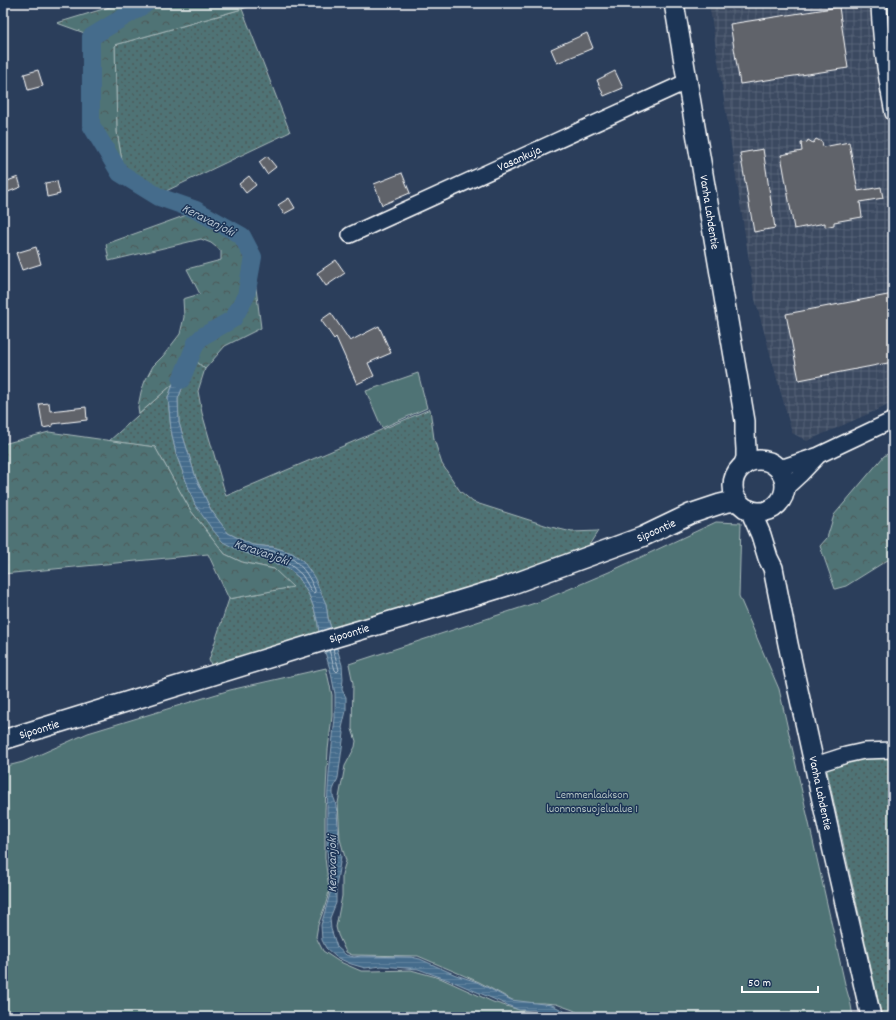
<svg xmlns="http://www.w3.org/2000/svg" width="896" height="1020" font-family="Dekko,sans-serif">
  <defs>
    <pattern id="industrial-grid" width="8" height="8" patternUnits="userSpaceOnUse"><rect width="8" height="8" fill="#3b4960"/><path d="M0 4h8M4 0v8" fill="none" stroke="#586478"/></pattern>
    <pattern id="grass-dots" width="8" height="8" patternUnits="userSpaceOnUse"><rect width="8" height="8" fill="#507374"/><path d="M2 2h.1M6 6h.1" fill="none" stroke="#4d5a5a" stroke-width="1.8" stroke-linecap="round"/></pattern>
    <pattern id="forest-crowns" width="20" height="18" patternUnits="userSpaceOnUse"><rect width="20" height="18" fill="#507374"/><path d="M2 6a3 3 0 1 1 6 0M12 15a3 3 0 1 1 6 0" fill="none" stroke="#4d5a5a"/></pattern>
    <pattern id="water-rules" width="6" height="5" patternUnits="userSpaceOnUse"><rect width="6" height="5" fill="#456c8c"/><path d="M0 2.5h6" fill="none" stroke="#61829d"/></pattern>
  </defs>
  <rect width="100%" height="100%" fill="#2b3e5b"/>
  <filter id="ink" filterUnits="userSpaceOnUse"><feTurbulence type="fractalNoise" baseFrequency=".025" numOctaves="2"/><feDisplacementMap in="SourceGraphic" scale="8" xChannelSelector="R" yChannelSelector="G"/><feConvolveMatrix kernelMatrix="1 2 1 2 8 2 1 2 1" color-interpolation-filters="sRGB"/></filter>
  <g filter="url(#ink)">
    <path fill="url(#industrial-grid)" d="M709,3H879L885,68L893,124V403L807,441L792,433L755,299Z"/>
    <g fill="url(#grass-dots)" stroke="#a8b9ba">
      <path d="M884,3H893V63H892Z"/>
      <path d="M242,9L290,132L162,193L124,172L117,132L115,45Z"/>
      <path d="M193,358L205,369L198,391L202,413L226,496L430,409L434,439L442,464L460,491L473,502L551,527L572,532L598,531L584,553L332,632L328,618L326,604L303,561L292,553L273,547L252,545L228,533L211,510L196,478L179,423L178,399L185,381L192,370Z"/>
      <path d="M173,384L168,398L171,430L176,454L195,505L238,550L288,568L299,578L309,595L314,608L318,624L319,636L212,667L209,660L229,599L292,587L274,569L242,562L225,554L191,511L155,447L109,441Z"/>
      <path d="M893,750V1017H882L825,762Z"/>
    </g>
    <g fill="url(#forest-crowns)" stroke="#a8b9ba">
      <path d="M114,3H142L90,35L57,23L113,6Z"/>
      <path d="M152,3H258L242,9L115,45L117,132L124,172L94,125V39Z"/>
      <path d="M195,212L240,238L250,257L244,296L231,317L203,334L193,343L183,356L173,384L139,414L138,407L141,392L145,381L153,366L163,356L180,334L184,317L183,299L200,294L187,269L221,260V251L211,243L201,239L109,261L106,244Z"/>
      <path d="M254,272L261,328L225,346L205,369L193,358L198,344L205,338L234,320L249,297Z"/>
      <path d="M49,432L155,447L191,511L225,554L242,562L274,569L293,587L229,599L208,554L3,574V444Z"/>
      <path d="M893,451V558L886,561L846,586L835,589L820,546L827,538L834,515L884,456Z"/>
    </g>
    <g fill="#507374" stroke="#a8b9ba">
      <path d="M418,373L427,408L382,428L366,391Z"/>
      <path d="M716,522L741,523L739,596L779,689L845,984L851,1005L853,1017H582L578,1013L573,1010L556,1004L543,1003H525L514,1001L479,982L418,956L352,955L346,952L344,948L338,935L336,927L342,896V874L346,861L340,839L338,803L345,766L355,747L356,741L352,729L353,683L349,664L541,601L609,572Z"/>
      <path d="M326,668L332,695V716L328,750L325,810V858L329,889L328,896L325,906L318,925L316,937L323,951L338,961L361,971H372L411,970L440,978L493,1002L516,1009L553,1017H3V767L23,762L88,733L230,690Z"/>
    </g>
    <path fill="url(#water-rules)" stroke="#8fa7ba" d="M183,356L193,358L192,370L185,381L178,399L179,423L196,478L211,510L228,533L252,545L273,547L292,553L303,561L314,577L326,604L328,618L342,665L343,679L342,690L346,697V711L342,728L344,733L338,778L333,790V796L335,801L337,812L339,841L338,847L341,856L336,887V903L330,918L331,929L337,947L346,955L354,957L361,956L411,957L420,959L456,975L477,982L511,1000L552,1005L564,1011L571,1017H552L535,1010H519L454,982L418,969L382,966L365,968L351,964L336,957L326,948L322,940L321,925L330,894V886L327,848V808L329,773L335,718V694L331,673L325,652L319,636L318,624L314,608L309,595L299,578L288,568L238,550L223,542L212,529L195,505L176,454L171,430L168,398Z"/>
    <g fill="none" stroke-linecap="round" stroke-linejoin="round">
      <g stroke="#b5c4d1" stroke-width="1">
        <path d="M259,550C288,549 305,565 315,590V592L314,593L312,592L302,575L291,565L259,554L258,552Z"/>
        <path d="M329,650L335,670L337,672L339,670L338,666L333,649"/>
      </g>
      <path stroke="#456c8c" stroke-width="18" d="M147,3L91,37V125L120,173L159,197L196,210L242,236L253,257L246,296L233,319L203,336L196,343L181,380"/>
    </g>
    <g fill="#61646b" stroke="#fff">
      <path d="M839,7L848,68L740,84L730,24Z"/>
      <path d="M587,33L593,48L557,63L551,49Z"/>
      <path d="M38,70L43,86L28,90L24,74Z"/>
      <path d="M615,71L623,88L604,96L597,80Z"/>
      <path d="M816,139L822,142L823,147L849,142L858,191L881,187L883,198L860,202L862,217L834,222V225L825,227V223L794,229L781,155L802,151L801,143L807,142L808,140L813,143Z"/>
      <path d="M763,149L775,228L754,232L740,153Z"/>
      <path d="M267,156L276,167L267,174L259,162Z"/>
      <path d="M402,173L410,193L382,205L374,184Z"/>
      <path d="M249,176L256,185L246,193L239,184Z"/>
      <path d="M18,177L21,187L8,192L5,182Z"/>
      <path d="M57,181L60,194L47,197L45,183Z"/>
      <path d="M289,198L295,208L284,214L278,205Z"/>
      <path d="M36,247L41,264L22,270L16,253Z"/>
      <path d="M336,260L345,273L326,286L317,273Z"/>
      <path d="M893,294V362L799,380L786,314Z"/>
      <path d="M331,313L350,341L379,326L391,353L368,363L374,376L357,384L336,337L334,339L321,320Z"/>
      <path d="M49,403L50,411L86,407L87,420L52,424L53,426L43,428L39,404Z"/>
    </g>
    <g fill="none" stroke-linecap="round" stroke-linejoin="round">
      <g stroke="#fff" stroke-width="18">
        <g id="minor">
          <path d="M879,3C880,40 886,77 893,113"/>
          <path d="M350,235L688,81"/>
          <path d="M777,467L786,466L819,455L893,420"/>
          <path d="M786,488L800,475L817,457"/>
          <path d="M815,765L846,755L864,751L893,750"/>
        </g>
      </g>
      <g stroke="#fff" stroke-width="22">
        <g id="major">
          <path d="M674,3L745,421V433L746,449V458L743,466"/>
          <circle cx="759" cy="486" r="26"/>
          <path d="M750,510L761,535L768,558L773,568L788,644L833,851L871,1017"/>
          <path d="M3,740L330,639L438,607L507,586L642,537L690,514L720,504L729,502L738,501"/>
        </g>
      </g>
      <use href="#minor" stroke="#1d3557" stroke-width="15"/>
      <use href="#major" stroke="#1d3557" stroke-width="19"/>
    </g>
  </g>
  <g text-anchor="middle" stroke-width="3" stroke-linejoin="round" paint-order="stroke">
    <g font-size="12" fill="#fff" stroke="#1d3557">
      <text transform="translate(519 158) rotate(-24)" y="4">Vasankuja</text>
      <text transform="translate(710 212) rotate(81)" y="4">Vanha Lahdentie</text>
      <text transform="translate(656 530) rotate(-24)" y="4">Sipoontie</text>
      <text transform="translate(349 633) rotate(-17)" y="4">Sipoontie</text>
      <text transform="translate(39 729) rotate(-17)" y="4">Sipoontie</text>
      <text transform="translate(821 793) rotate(78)" y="4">Vanha Lahdentie</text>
    </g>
    <g font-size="12" fill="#b0c0c0" stroke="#1d3557">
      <text x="592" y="798">Lemmenlaakson<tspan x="592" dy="14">luonnonsuojelualue 1</tspan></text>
    </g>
    <g font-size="13" font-style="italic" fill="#b5c4d1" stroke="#1d3557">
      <text transform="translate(209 219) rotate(27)" y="5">Keravanjoki</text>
      <text transform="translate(262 551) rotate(19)" y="5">Keravanjoki</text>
      <text transform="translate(331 864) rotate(-90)" y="5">Keravanjoki</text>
    </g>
  </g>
  <rect width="896" height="1020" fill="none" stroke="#1d3557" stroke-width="16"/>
  <rect x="8" y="8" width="880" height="1004" fill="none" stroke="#fff" stroke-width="1.5" filter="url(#ink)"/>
  <path d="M742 986v6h76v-6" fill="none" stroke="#ffffff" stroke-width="2"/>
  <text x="748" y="986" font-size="12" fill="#ffffff" stroke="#1d3557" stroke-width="3" paint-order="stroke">50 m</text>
</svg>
